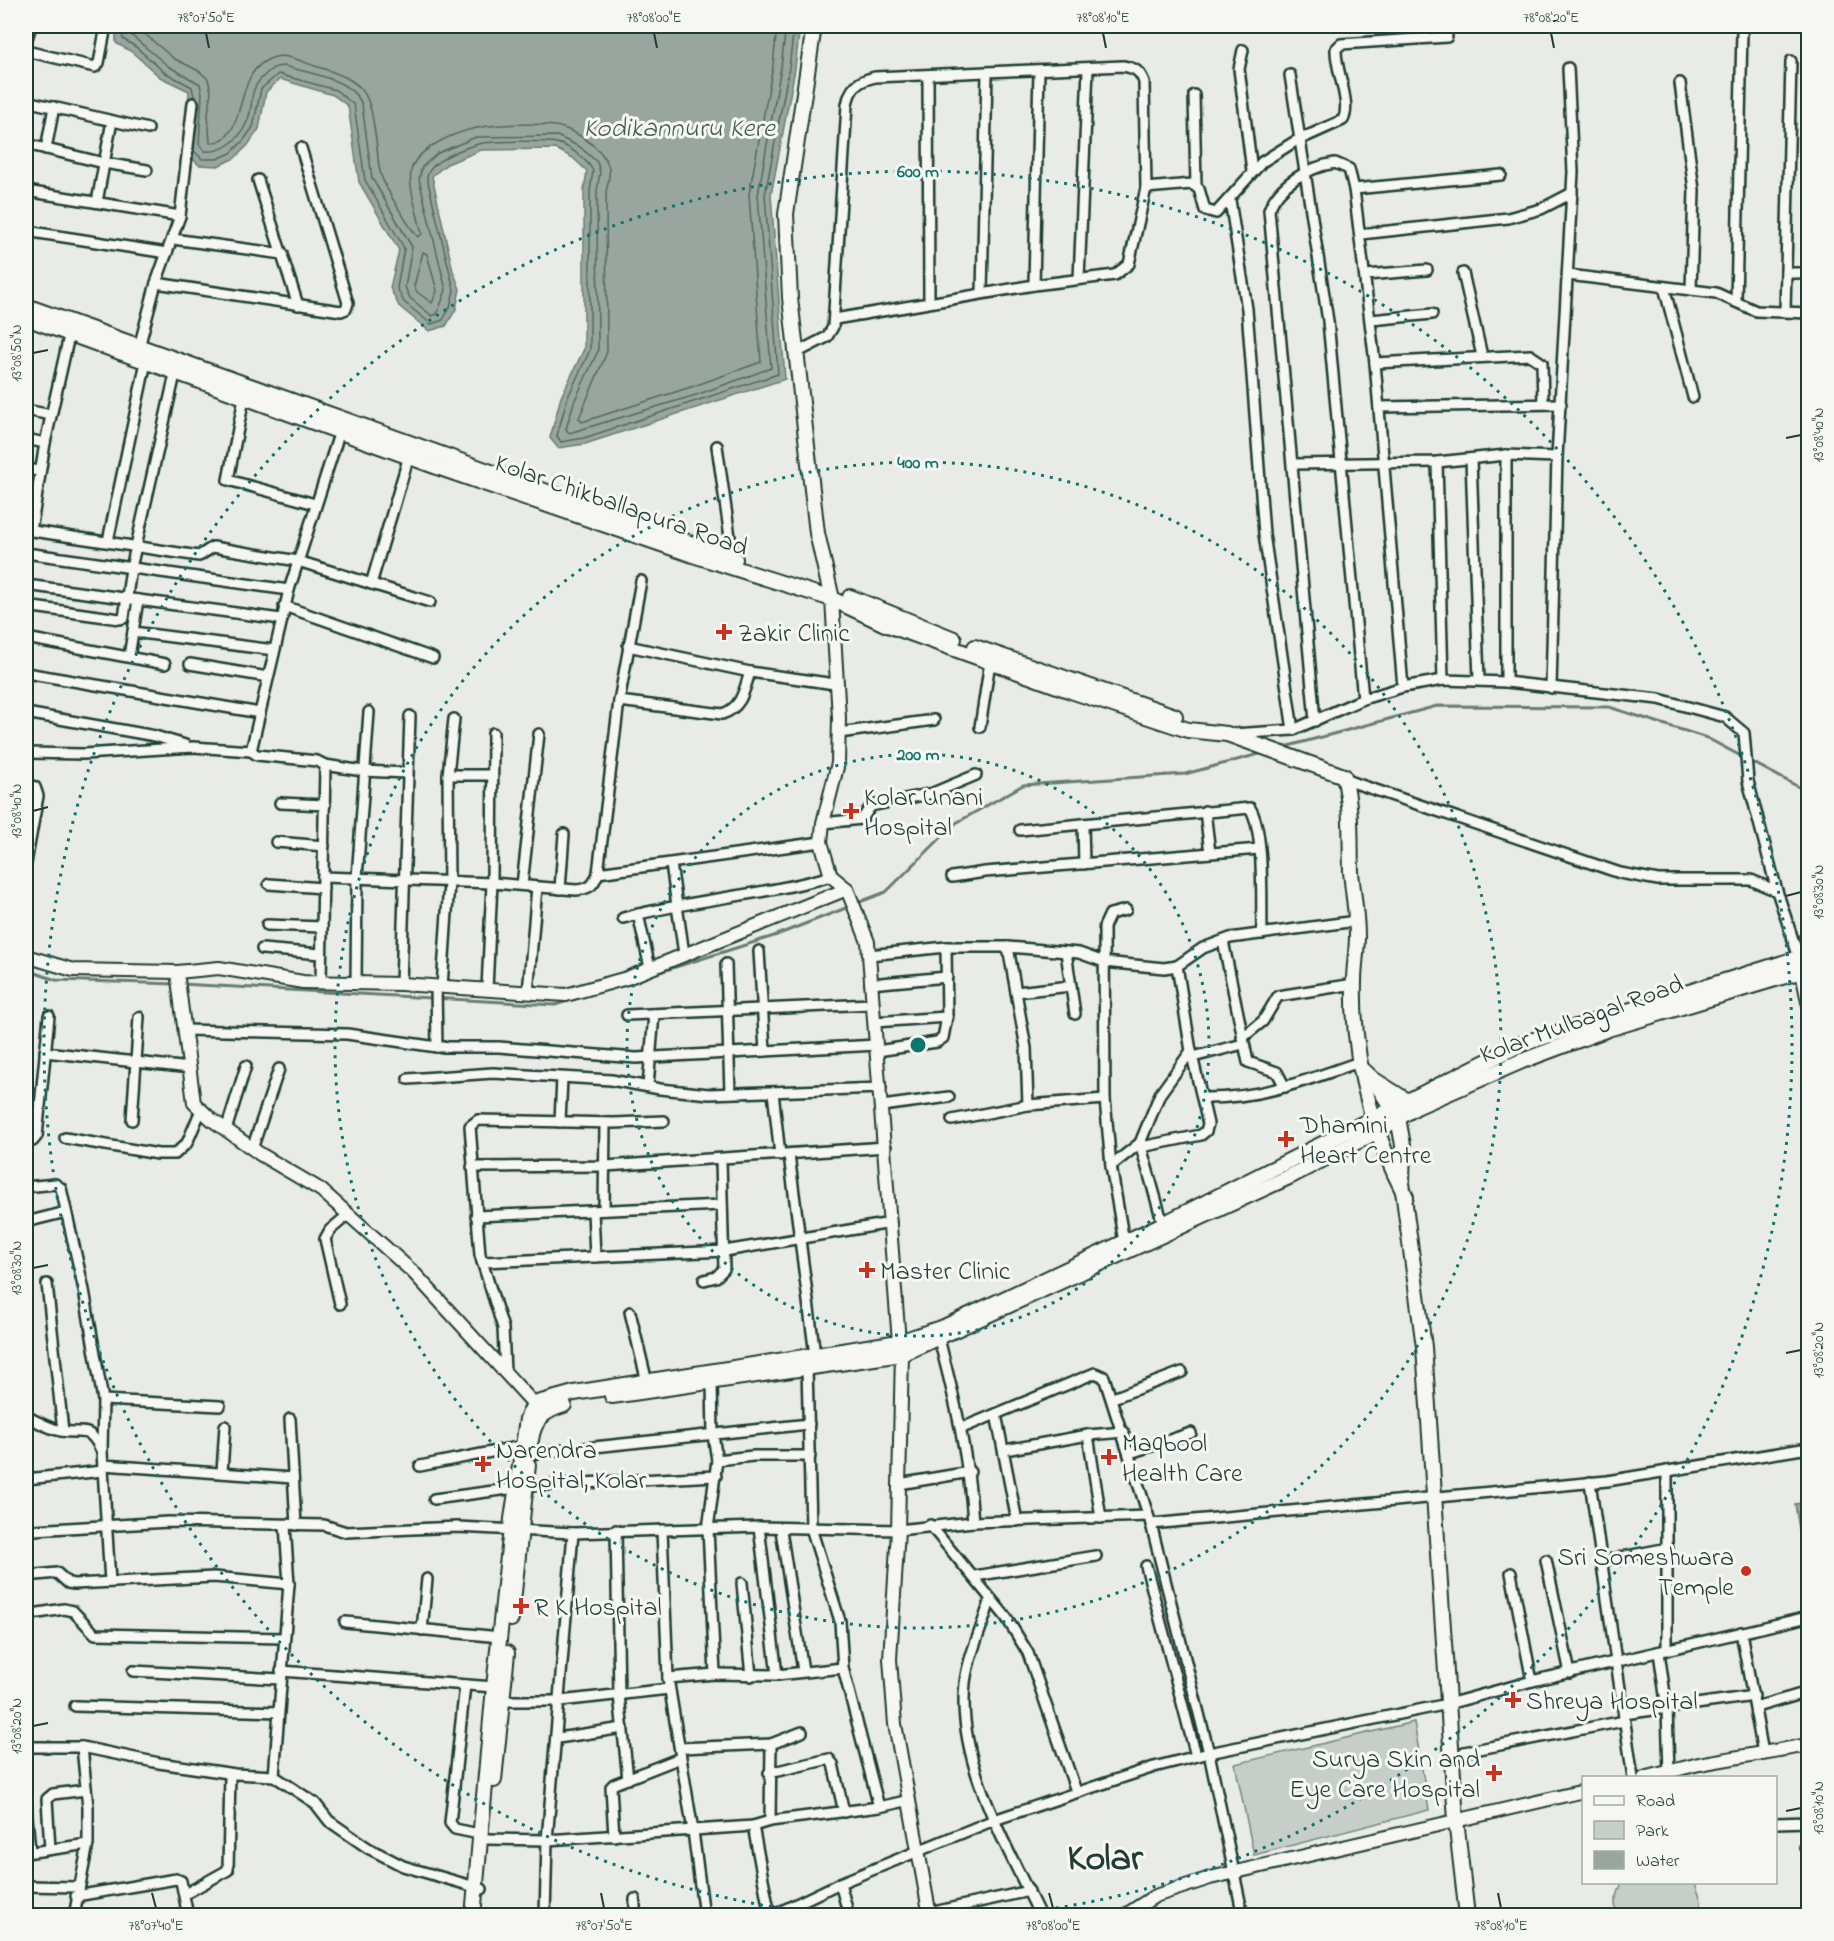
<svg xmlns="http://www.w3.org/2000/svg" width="1834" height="1941" font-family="'Indie Flower',sans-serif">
  <rect width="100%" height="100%" fill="#e9ebe7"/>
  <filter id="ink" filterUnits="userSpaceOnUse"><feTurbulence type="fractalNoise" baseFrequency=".0167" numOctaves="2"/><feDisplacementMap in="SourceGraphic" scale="12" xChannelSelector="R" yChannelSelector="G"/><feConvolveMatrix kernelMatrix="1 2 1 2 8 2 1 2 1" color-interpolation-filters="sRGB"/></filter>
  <g filter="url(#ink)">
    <g fill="#c7cec9" stroke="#73867e" stroke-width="1.5">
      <path d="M1414,1722L1429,1810L1254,1855L1235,1764Z"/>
      <path d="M1622,1882L1695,1883L1701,1900L1700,1914L1616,1915L1615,1902Z"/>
    </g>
    <g fill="#99a6a0" stroke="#687c75" stroke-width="1.5">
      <path d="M116,26H800L795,69L771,195L785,379L585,444L558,448L550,438L561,397L584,349V190L587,171L573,158L556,149L481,150L447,164L432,176L453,271L460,289L456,309L446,326L429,331L399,306L390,288L399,250L359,182L348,106L333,95L280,79L266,92L259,129L248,145L235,158L218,166L199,165L185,151L189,91L160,77L132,52L116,43Z"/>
      <path d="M1808,1502V1527L1799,1529L1795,1504Z"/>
    </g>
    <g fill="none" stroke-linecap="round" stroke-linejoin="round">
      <g stroke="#50675f" stroke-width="1.5">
        <path d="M122,26L123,39L136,47L164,72L192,87L194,97"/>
        <path d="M130,26L131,35L168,66L200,84L202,93L199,144L205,151C222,153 239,140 246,124C257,102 244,93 267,73C272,68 276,66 284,66C307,73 352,78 362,105L372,178L412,247L405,287L410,298L432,316L437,314L446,290L419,179L422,167L438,153L476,137L557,136L580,147L597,162L600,172L597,191L598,351L574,402L566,429L569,433L696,395L771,368L758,195L781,67L786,26"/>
        <path d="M139,26L140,30L173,58L199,71L208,79L211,91L208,114L210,143C252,140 229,69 275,57C287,54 303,62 315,66C371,83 369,93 377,147C378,156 378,166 381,175C385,188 409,227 418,237L422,234C419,218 406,182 412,167C420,147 456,132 477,128C496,124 545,122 563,128C579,133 603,149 608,165C611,174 608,183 606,192L607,352L579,418L582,422L694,386L761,362L749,194L773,66L777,26"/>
        <path d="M194,151L202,159H217L231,153L243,141L253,127L261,89L278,74L336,90L354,105L365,180L404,248L397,288L404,302L431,324L443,320L450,307L454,290L427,178C428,161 464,148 478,144C492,141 543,140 557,143C569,146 587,159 593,171L590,191V350L567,399L557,436L561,442L584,438L778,374L765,195L789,68L794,26"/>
        <path d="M423,252L427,254L437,291L432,303L417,292L414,286Z"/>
      </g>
      <g stroke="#687c75" stroke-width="3">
        <path d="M1281,748L1437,706L1609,707L1707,738L1808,792"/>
        <path d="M857,903L886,892L956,823L1023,785L1185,774L1263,753"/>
        <path d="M26,970L56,980L175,984"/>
        <path d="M647,976L774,936L851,906"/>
        <path d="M181,984L555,1005L578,998"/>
      </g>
      <g stroke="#1f3d34" stroke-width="14">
        <g id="street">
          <path d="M26,42L31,26"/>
          <path d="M1243,50L1239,69L1252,171"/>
          <path d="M26,51L95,67L99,63L106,26"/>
          <path d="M1290,75L1328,321L1363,699"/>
          <path d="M928,76L929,301"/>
          <path d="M1680,83L1694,190L1691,290"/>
          <path d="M1194,95L1196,186"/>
          <path d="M26,101L148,129"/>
          <path d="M26,144L104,163L147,170"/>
          <path d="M46,149L54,107"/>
          <path d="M258,180L298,305"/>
          <path d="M1146,188L1192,184L1199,189L1205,210L1216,213L1262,162L1294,142L1343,120C1352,103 1335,70 1336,49L1341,44L1447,37"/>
          <path d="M1354,189L1375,363L1403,687"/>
          <path d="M26,191L180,216"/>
          <path d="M1230,200L1247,309L1264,534L1293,730"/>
          <path d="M97,202L112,121"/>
          <path d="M26,231L167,253"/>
          <path d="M1361,234L1508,218L1541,209L1572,193"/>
          <path d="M173,239L283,254"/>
          <path d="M1463,273L1482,356"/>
          <path d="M1786,273H1808"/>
          <path d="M1366,275L1427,270"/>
          <path d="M1568,275L1716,293L1756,311L1808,313"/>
          <path d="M1079,279L1088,69"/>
          <path d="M156,283L341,311L346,309L348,303L301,148"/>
          <path d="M1034,285L1039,70"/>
          <path d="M1664,287L1693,397"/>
          <path d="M982,293L987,73"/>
          <path d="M1736,302L1742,31"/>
          <path d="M1785,311L1791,61"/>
          <path d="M1371,320L1432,314"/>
          <path d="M138,351L156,283L180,216L193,103"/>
          <path d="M796,353L827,337L833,327L847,105C850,87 858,81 875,77L1123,66C1135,68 1140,71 1144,82L1146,188L1129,264L1115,275L1034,285L835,319"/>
          <path d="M1375,363L1530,355L1542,363L1543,403"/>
          <path d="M245,393L228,480L315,504"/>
          <path d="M1379,407L1561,404"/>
          <path d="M26,410L51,415"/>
          <path d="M26,439L45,443"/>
          <path d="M717,446L733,558"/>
          <path d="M1506,455V682"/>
          <path d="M1471,459L1479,680"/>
          <path d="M1437,462L1443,680"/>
          <path d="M1293,464L1437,462L1506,455L1557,457"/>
          <path d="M26,469L40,471"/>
          <path d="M26,530L199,556L213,547L298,561L430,602"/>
          <path d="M31,531L45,443L69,336"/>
          <path d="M108,541L146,362"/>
          <path d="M26,553L289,590"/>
          <path d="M371,584L409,456"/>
          <path d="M26,585L281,619"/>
          <path d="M26,606L120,619L124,618L131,568L176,370"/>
          <path d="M284,606L433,658"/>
          <path d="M133,632L274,650"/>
          <path d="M26,638L165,664"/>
          <path d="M628,646L750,672L835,684"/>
          <path d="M129,657L138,600"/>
          <path d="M190,664L268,677"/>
          <path d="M26,673L260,713"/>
          <path d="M1551,688L1557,457L1573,172L1568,68"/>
          <path d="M619,701L722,714C742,708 744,690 750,672"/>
          <path d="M26,713L155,736L185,745"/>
          <path d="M1315,721L1269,210C1278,185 1308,167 1335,163L1349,169L1354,189L1501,175"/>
          <path d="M980,727L990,662"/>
          <path d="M839,733L934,720"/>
          <path d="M1233,734L1293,730L1363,699L1403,687L1443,680L1506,682L1659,699L1725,717L1744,733L1748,781L1777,891L1799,958"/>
          <path d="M26,753L84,754L193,747L251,751"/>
          <path d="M325,765L363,771L407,773"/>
          <path d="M448,775H491"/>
          <path d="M1344,776L1352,782L1620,873L1658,880H1751L1777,891"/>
          <path d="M26,784L35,787L38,796L26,863"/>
          <path d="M280,803L325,805"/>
          <path d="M1205,811L1210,853"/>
          <path d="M823,823L862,819L871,806L933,793L976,775"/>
          <path d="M1083,824L1084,864"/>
          <path d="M1020,830L1250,808C1265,831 1261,905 1262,934"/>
          <path d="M276,842L324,846"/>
          <path d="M671,864L684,954"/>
          <path d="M598,873L821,842"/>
          <path d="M323,877L492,883L576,890C590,889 594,885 598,873L619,701L641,581"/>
          <path d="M952,877L985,872L1259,849"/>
          <path d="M269,884L323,888"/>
          <path d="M522,885L539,734"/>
          <path d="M560,889L564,834"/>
          <path d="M638,914L650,968"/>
          <path d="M623,918C692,899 763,896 831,876"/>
          <path d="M267,925L322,927"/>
          <path d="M1223,941L1248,1062L1277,1072L1285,1087"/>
          <path d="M1008,947L1026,1048L1028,1105"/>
          <path d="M262,949L321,954"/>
          <path d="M759,951L765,1051"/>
          <path d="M1066,952L1075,1014"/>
          <path d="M869,955L946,947H1008L1079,953L1104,962L1164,968L1177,966L1203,948L1230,938L1356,921"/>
          <path d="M726,964L730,1093"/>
          <path d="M321,982L325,765L317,761L257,755L251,751L289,590L340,431"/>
          <path d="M356,983L357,878L369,712"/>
          <path d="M401,984L410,716"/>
          <path d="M870,984L947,977"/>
          <path d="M436,986L437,1047"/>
          <path d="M442,987L449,883L448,775L454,719"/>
          <path d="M487,989L492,883L493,733"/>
          <path d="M1016,992L1071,986"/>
          <path d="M528,993L537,887"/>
          <path d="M627,1015L871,1004"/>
          <path d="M874,1022L947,1017"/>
          <path d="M186,1030L347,1034L437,1047H499L636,1058L877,1045"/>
          <path d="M1242,1038L1263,1021L1278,996L1354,984"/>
          <path d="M877,1051L937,1042L943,1038L947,1017L946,947"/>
          <path d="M45,1052L190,1068"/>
          <path d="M1193,1057L1243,1044"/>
          <path d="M408,1079L493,1073L611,1080L660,1089L709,1094L881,1088"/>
          <path d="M648,1086L654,1014"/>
          <path d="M773,1092L780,1155"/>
          <path d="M1202,1098C1260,1099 1305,1081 1359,1062"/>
          <path d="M882,1106L949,1097"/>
          <path d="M132,1120L139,1017"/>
          <path d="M952,1120L1028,1105L1105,1099"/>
          <path d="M560,1122L562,1078"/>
          <path d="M226,1130L246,1066"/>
          <path d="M65,1138L158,1154H175L187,1143L201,1110"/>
          <path d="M26,1141H33L37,1136L49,1016"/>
          <path d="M1140,1143L1163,1224"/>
          <path d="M1141,1147L1201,1135L1206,1131L1208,1124L1191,1051"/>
          <path d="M252,1149L279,1069"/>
          <path d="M789,1155L815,1355"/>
          <path d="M1111,1166L1140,1143L1160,1094L1191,1051L1177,966"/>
          <path d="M472,1167L606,1166L886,1147"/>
          <path d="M26,1187L55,1184L61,1188L84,1290L103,1400L102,1452"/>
          <path d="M604,1210L605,1123"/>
          <path d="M593,1211L595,1257"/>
          <path d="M476,1216L722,1205"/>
          <path d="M26,1222L66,1212"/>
          <path d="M1124,1242L1111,1166L1105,1099L1104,927L1110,914L1126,910"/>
          <path d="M482,1262L725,1251L891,1223"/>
          <path d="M704,1280L716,1277L724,1269L721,1160"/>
          <path d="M47,1284L63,1431"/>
          <path d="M340,1304L325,1239L330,1230L349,1214"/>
          <path d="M630,1312L647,1382"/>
          <path d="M939,1339C955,1400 969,1459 973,1522"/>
          <path d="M505,1373L503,1328L480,1255L470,1126L478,1120L614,1123L664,1121"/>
          <path d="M712,1382L713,1435L717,1460L708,1529L715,1674"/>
          <path d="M1113,1398L1182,1372"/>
          <path d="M103,1400L220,1406"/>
          <path d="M996,1414L1017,1521"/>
          <path d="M26,1416C37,1422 48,1428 61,1431C85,1435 89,1424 102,1452L110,1582"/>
          <path d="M290,1419L296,1525"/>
          <path d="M962,1428L1095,1373L1104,1377L1151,1524L1209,1753L1243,1916"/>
          <path d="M1088,1435L1101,1518"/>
          <path d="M1005,1450L1088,1435L1124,1432"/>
          <path d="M1130,1453L1191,1433"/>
          <path d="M529,1454L809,1424"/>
          <path d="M717,1460L753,1456H810"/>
          <path d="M103,1465L293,1478"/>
          <path d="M420,1466L522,1446"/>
          <path d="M222,1472L225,1426"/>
          <path d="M26,1479L103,1471"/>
          <path d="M1590,1482L1633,1778"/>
          <path d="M899,1484L970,1472"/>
          <path d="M526,1486L716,1476"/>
          <path d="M434,1499L516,1488"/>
          <path d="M1151,1524L1607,1481L1808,1448"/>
          <path d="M930,1525L1006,1617L1028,1653L1076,1791"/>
          <path d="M759,1527L777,1675"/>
          <path d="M34,1530L168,1522L324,1525L346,1532L457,1527L573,1533L759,1527L898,1530L973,1522L1148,1516"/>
          <path d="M616,1530L619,1695L628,1779"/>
          <path d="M662,1530L668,1678L693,1831L704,1916"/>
          <path d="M781,1530L803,1671"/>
          <path d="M1546,1560L1570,1673"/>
          <path d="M1601,1561L1668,1548"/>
          <path d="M1146,1566L1196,1756"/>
          <path d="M1511,1573L1532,1681"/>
          <path d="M26,1576L57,1573L68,1583L74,1584L214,1577L289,1584"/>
          <path d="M975,1576L1096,1556"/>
          <path d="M742,1583L751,1676"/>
          <path d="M990,1600C983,1627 968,1655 965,1683C956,1762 1008,1847 1040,1916"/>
          <path d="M26,1615L64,1609L73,1611L95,1634L284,1638"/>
          <path d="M345,1622L500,1637"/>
          <path d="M422,1630L427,1579"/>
          <path d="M1741,1632L1763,1753"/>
          <path d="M1667,1650V1471"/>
          <path d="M1659,1652L1667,1709L1669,1773"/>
          <path d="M843,1668L879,1807"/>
          <path d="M133,1671L281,1679"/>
          <path d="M281,1671L494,1687"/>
          <path d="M668,1678L715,1674L777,1675L843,1668L840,1621L811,1528L807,1367"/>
          <path d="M465,1685L450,1823L455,1829L479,1834"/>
          <path d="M502,1701H560L669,1689"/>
          <path d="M75,1706L278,1712"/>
          <path d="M1756,1707L1808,1692"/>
          <path d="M1624,1714L1754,1696"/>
          <path d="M558,1738L623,1728"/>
          <path d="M26,1747H82L159,1763L235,1774L274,1776L315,1803L329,1821L368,1848L403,1866L482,1889"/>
          <path d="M680,1748L771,1744L802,1732"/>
          <path d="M1464,1752L1624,1721"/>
          <path d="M769,1773L829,1759L833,1764L844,1812"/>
          <path d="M274,1776L289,1584L285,1525"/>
          <path d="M26,1804L30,1852"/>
          <path d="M770,1821L771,1744"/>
          <path d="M1776,1823L1808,1822"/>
          <path d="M753,1826L770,1916"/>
          <path d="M614,1836L611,1787L614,1784L680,1758"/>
          <path d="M487,1839L547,1840L753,1826L770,1821L879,1807L910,1800"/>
          <path d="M1805,1847H1808"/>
          <path d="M50,1849L47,1799L53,1794L86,1790"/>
          <path d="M26,1853L88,1844"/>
          <path d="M840,1883L849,1916"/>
          <path d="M26,1886L77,1887"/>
          <path d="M185,1894L228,1870L230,1774"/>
          <path d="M76,1896L176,1879L181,1881L188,1916"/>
          <path d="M635,1899V1916"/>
          <path d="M929,1913L1029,1891"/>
          <path d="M74,1916L88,1844V1807L82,1747"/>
          <path d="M176,1916L188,1914"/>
          <path d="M545,1916L547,1840L573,1533"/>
          <path d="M771,1916L840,1883L994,1820L1154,1767L1209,1753L1448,1704L1532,1681L1808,1617"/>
        </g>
      </g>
      <g stroke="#1f3d34" stroke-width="16">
        <g id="secondary">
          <path d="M832,599L839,718L838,763L823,823L821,842L831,876L847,889L868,942L899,1342L902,1354L898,1530L890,1659L895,1724L930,1916"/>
          <path d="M26,956L73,970L177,972L194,1103L211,1119L260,1154L321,1190L414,1273L534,1404"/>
          <path d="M1800,962L1808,1002"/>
          <path d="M177,972L219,968L303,982L401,984L566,995L627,978L847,889"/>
          <path d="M1644,1778L1699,1764L1808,1745"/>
          <path d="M1124,1916L1155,1896L1210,1878L1584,1791"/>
        </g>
      </g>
      <g stroke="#1f3d34" stroke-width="18">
        <g id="primary">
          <path d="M814,26L786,214L790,298L817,533L832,599"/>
          <path d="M26,306L735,559"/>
          <path d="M26,318L440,468L693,555L832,599L885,624L1071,691L1188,730L1227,734L1344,776C1352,808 1350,839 1351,872C1353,893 1357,915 1357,936C1357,951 1354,966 1354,982C1352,1058 1371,1130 1406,1197"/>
          <path d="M850,597L954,639"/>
          <path d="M975,647L1175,716"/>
          <path d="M1360,1067L1374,1080L1398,1118L1403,1145L1402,1183L1424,1347L1456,1820L1467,1916"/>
          <path d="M1376,1081L1406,1100"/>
          <path d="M612,1396L902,1354L1289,1177L1376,1132L1416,1107L1522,1061L1608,1029L1802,971L1808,966"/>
          <path d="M531,1440C534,1419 544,1411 564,1405"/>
          <path d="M511,1619L528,1465"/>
          <path d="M494,1780L507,1653"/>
          <path d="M473,1916L494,1687L512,1519L527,1419L534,1404L574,1393L899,1342L944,1327L1163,1224L1521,1044L1799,958L1808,960"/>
        </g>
      </g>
      <use href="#street" stroke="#f6f6f2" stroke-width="9"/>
      <use href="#secondary" stroke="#f6f6f2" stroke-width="12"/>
      <use href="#primary" stroke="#f6f6f2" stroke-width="14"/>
    </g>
  </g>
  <path fill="none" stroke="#1f3d34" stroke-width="2" d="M206,33L209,48M654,33L657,48M1103,33L1106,48M1551,33L1554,48M33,353L48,350M1786,438L1801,435M33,811L48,807M1786,896L1801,892M33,1268L48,1265M1786,1353L1801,1350M33,1726L48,1723M1786,1811L1801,1808M152,1893L156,1908M601,1893L604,1908M1049,1893L1053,1908M1498,1893L1501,1908"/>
  <g fill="none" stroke="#0f766e" stroke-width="3" stroke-dasharray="3 6">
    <circle cx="918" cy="1045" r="291"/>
    <circle cx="918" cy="1045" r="583"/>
    <path d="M834 1915A874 874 0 1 1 1002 1915"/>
  </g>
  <g fill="#c8321e" stroke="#f6f6f2" stroke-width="2">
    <path d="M721 623h6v6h6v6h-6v6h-6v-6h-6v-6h6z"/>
    <path d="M848 802h6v6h6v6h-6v6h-6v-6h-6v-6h6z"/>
    <path d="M1283 1130h6v6h6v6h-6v6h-6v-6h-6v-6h6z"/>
    <path d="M864 1261h6v6h6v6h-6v6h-6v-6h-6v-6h6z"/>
    <path d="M1106 1448h6v6h6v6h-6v6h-6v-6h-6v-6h6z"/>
    <path d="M480 1455h6v6h6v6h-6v6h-6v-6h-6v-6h6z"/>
    <circle cx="1746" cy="1571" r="6"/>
    <path d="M518 1597h6v6h6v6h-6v6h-6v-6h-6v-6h6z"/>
    <path d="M1510 1691h6v6h6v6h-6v6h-6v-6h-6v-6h6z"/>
    <path d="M1491 1764h6v6h6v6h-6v6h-6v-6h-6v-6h6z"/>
  </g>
  <g text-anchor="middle" stroke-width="6" stroke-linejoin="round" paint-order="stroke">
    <g font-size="26" fill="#1f3d34" stroke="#f6f6f2">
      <text transform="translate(622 504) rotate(19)" y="9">Kolar Chikballapura Road</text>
      <text transform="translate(1581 1018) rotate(-20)" y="9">Kolar Mulbagal Road</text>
    </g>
    <g font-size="26" fill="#1f3d34" stroke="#f6f6f2" text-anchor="start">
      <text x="738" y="641">Zakir Clinic</text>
      <text x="864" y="805">Kolar Unani<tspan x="864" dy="30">Hospital</tspan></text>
      <text x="1300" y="1133">Dhamini<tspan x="1300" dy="30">Heart Centre</tspan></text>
      <text x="880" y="1279">Master Clinic</text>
      <text x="1122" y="1451">Maqbool<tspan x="1122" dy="30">Health Care</tspan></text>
      <text x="496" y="1458">Narendra<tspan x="496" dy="30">Hospital, Kolar</tspan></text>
      <text x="1734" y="1565" text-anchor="end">Sri Someshwara<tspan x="1734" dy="30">Temple</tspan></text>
      <text x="534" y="1615">R K Hospital</text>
      <text x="1526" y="1709">Shreya Hospital</text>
      <text x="1480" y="1767" text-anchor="end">Surya Skin and<tspan x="1480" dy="30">Eye Care Hospital</tspan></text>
    </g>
    <g font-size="27" font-style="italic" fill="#445c54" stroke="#f6f6f2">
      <text x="679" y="136">Kodikannuru Kere</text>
    </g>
    <g font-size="38" font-weight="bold" fill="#1f3d34" stroke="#f6f6f2">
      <text x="1105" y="1869">Kolar</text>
    </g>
  </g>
  <circle cx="918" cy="1045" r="9" fill="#0f766e" stroke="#f6f6f2" stroke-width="3"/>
  <g font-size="18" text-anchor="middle" font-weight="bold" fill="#0f766e" stroke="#f6f6f2" stroke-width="6" stroke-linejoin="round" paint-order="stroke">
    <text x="918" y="177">600 m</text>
    <text x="918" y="468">400 m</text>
    <text x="918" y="760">200 m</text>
  </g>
  <rect width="1834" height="1941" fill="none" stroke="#f6f6f2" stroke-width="66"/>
  <rect x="1582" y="1776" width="195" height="108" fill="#f6f6f2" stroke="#a0aca6" stroke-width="1.5"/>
  <rect x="1594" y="1796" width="30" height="9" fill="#f6f6f2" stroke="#a0aca6" stroke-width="1.5"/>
  <text x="1636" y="1806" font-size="18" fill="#1f3d34">Road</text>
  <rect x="1594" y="1821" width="30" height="18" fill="#c7cec9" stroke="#a0aca6" stroke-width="1.5"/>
  <text x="1636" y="1836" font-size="18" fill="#1f3d34">Park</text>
  <rect x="1594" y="1851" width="30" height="18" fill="#99a6a0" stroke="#a0aca6" stroke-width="1.5"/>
  <text x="1636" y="1866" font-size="18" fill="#1f3d34">Water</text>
  <rect x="33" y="33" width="1768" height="1875" fill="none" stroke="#1f3d34" stroke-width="2"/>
  <g font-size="15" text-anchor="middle" fill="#1f3d34">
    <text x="206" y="22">78°07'50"E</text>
    <text x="654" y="22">78°08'00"E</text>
    <text x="1103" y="22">78°08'10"E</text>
    <text x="1551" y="22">78°08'20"E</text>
    <text transform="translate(16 353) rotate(-90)" y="5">13°08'50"N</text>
    <text transform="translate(1818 435) rotate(-90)" y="5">13°08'40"N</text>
    <text transform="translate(16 811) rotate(-90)" y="5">13°08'40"N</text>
    <text transform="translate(1818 892) rotate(-90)" y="5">13°08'30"N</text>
    <text transform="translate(16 1268) rotate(-90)" y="5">13°08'30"N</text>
    <text transform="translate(1818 1350) rotate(-90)" y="5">13°08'20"N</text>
    <text transform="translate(16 1726) rotate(-90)" y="5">13°08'20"N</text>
    <text transform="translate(1818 1808) rotate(-90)" y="5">13°08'10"N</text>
    <text x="156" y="1930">78°07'40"E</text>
    <text x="604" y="1930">78°07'50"E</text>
    <text x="1053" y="1930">78°08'00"E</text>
    <text x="1501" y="1930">78°08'10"E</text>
  </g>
</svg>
